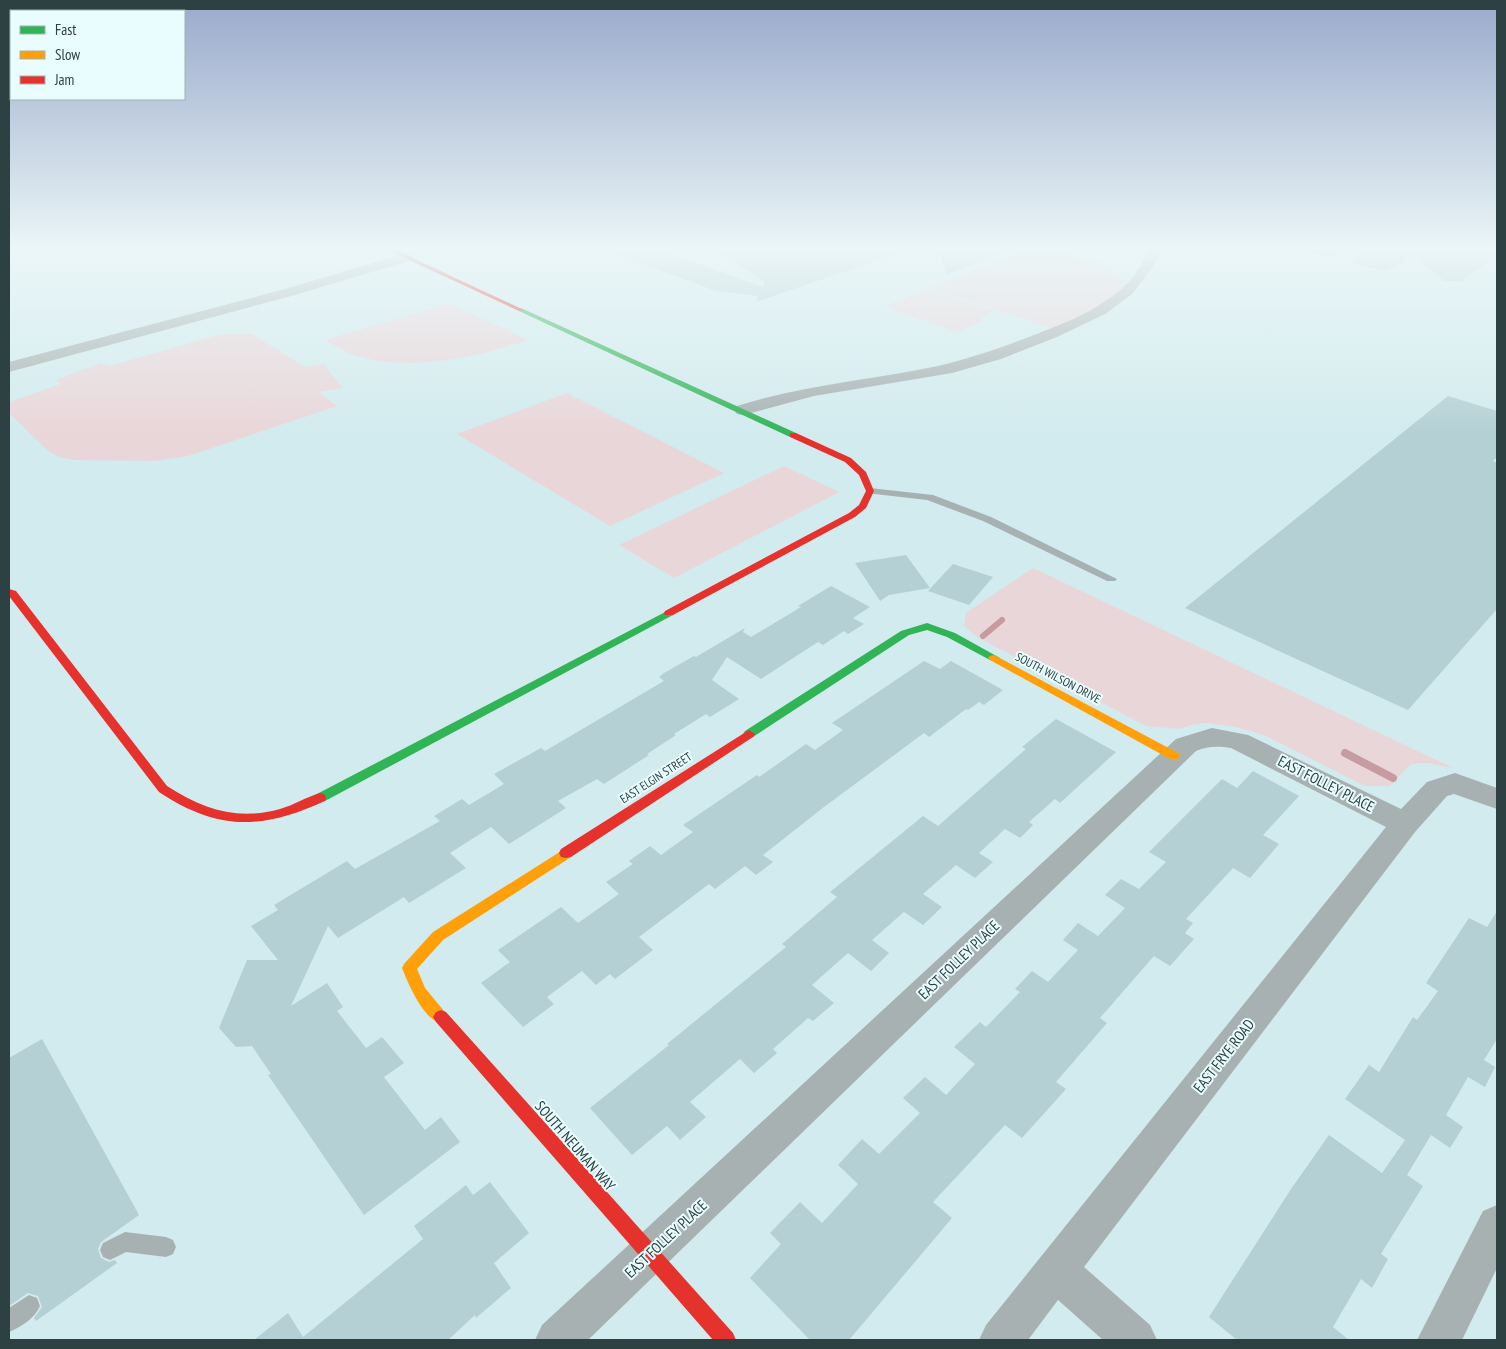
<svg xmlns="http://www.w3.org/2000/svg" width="1506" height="1349" font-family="'PT Sans Narrow',sans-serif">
  <rect width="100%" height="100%" fill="#d2ebee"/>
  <g fill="#e9d6d9">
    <path d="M1034,247H1042L1103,264L1132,288L1060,331L929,288Z"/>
    <path d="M927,289L994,311L978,318L984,320L957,332L892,310L894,308L886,306Z"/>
    <path d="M449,304L528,340C474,358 416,371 360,357C348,354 336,346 325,340Z"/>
    <path d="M221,334H252L305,367L323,364L343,388L318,392L337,406L188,456L154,461L74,460L59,457L47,450L9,413V402L61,384L56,380L101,363L110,366Z"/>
    <path d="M567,393L724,473L610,526L457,434Z"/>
    <path d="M784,466L839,492L674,578L619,545Z"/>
    <path d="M1033,568L1453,768L1427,763L1411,764L1390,786H1365L1266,736L1237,727L1207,723L1191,725L1180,729L1146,726L979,638L964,626L966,613Z"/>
  </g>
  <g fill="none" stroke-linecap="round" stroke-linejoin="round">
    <path stroke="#c69ca0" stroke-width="6" d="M983,636L1002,620"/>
    <path stroke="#c69ca0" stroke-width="8" d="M1345,753L1393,778"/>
  </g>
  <g fill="#b4d0d4">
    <path d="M603,247H651L763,287L765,282L711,247H908V250L756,302L758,296L716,291L602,249Z"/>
    <path d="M937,247H1016V248L947,275Z"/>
    <path d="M1377,247H1497V254L1462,281H1444L1414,256L1386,271L1349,262Z"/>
    <path d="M1448,396L1497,411V457L1493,461L1497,463V609L1408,710L1185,608Z"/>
    <path d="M906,555L930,588L889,595L880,601L855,563Z"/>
    <path d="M953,564L993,577L969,605L928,591Z"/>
    <path d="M831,586L870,607L853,618L864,624L848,634L844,631L823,645L818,642L761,679L727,657L712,680L739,699L710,717L706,714L674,734L676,735L647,754L649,755L604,784L597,779L558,801L566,808L509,844L491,827L450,853L466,868L409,903L404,897L338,938L328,926L291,1006L327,983L343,1007L337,1011L366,1048L382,1037L404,1063L384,1077L425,1130L441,1117L460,1142L364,1215L268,1075L271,1074L252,1046L236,1047L219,1028L247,960H278L251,926L278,910L274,905L347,861L355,869L440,821L434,816L462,799L469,805L504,784L494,774L541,748L545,751L664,681L659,677L664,673L694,656L696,657L745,628L743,632L751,637L801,607L798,606Z"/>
    <path d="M924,661L940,669L951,661L1003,690L984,705L979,702L968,710L966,709L929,737L924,733L824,807L763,855L773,862L756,875L745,866L715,889L709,884L639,937L653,950L615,979L610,974L596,985L582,971L547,997L554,1004L523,1027L481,983L510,962L498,950L561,907L578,923L619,894L606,882L633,864L629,861L650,846L661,855L693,832L683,825L757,775L759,777L806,744L815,750L843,730L832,723Z"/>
    <path d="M1056,719L1116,752L1060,803L1055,799L1029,822L1033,825L1020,838L1005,829L979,853L993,862L975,878L956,865L923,894L942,907L923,925L904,912L872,940L889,953L871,971L848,953L812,985L834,1003L813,1021L808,1018L773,1049L777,1053L754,1073L740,1059L690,1102L706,1117L680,1140L667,1126L632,1155L590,1108L669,1045L667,1044L786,947L782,944L837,897L830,892L923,816L938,826L1026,749L1022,747Z"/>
    <path d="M1253,771L1299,796L1263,835L1279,844L1250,878L1233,868L1186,919L1193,923L1185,933L1194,939L1170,966L1154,956L1100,1018L1107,1023L1056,1082L1066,1089L1022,1138L1005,1125L933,1202L952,1218L849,1340H810L750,1278L781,1244L770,1233L800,1202L822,1223L858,1184L838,1165L862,1139L879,1154L920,1113L903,1098L925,1077L946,1095L975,1064L954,1047L980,1022L986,1027L1020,992L1015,989L1032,971L1048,982L1078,950L1063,940L1078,923L1098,936L1125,908L1105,895L1121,879L1139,889L1166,862L1149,852L1222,779L1237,788Z"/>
    <path d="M1497,911V1039L1484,1060L1495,1067L1485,1087L1468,1077L1446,1115L1463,1127L1450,1148L1431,1135L1407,1175L1423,1186L1381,1254L1388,1259L1372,1288L1361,1279L1333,1327L1349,1340H1237L1209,1317L1291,1189L1329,1135L1382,1173L1405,1140L1345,1099L1369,1065L1379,1072L1413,1017L1417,1020L1438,991L1426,983L1469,918L1487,927Z"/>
    <path d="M42,1039L139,1215L101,1242L98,1249L101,1258L109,1262L115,1260L117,1263L36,1321L34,1318L42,1307L38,1296L28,1293L9,1306V1058Z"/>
    <path d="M490,1182L529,1233L494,1263L511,1288L476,1318L475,1315L448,1340H254L288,1313L303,1337L423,1239L414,1226L466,1185L473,1195Z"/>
  </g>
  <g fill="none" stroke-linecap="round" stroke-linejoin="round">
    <g fill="#a8b1b2" fill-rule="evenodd">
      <path d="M870,488L933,495L991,517L1117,579L1115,581H1107L983,521L927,500L866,493V489Z"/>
      <path d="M125,1232L166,1237L173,1240L176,1247L173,1254L166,1257L126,1252L110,1260L103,1257L100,1250L103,1243Z"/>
      <path d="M29,1295L37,1298L40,1306C35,1318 21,1327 9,1332V1308Z"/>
    </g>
    <g fill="#a8b1b2" fill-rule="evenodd">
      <path d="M1150,247H1163L1155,264L1132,294L1105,314L1057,337L1001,359L952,373L814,396L743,415L737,414L734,410L737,406C803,385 871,380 938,366C973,358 1006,346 1039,333C1073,320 1109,305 1133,277C1140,268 1145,257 1150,247Z"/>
      <path d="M1296,247H1346C1334,261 1314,254 1298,250Z"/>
      <path d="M407,253L414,257L412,260L295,295L9,372V362L285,289Z"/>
      <path d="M1212,728L1248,735L1401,809L1427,782L1455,773L1497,788V809L1454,794L1447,796L1415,832L1084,1267L1150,1325L1157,1340H1103L1058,1300L1028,1340H979L986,1325L1386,827L1231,748C1218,746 1208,746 1196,751L588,1340H535L542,1325L1176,739Z"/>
      <path d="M1497,1205V1268L1462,1340H1417L1483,1211Z"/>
    </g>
    <g fill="#30b455" fill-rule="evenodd">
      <path d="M521,308L796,433L797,435L790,437L519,311V309Z"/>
      <path d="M669,610L673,611L674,613L673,615L325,801H315L314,798L315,795Z"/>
      <path d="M927,623L955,633L1000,658L994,661L990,660L947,637L927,630L909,635L753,737L749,738L743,734L745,731L901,631Z"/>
    </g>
    <g fill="#ff9f0a" fill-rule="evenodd">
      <path d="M994,655L1178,753L1180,756L1178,759H1170L990,660L988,658L990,656Z"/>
      <path d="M566,848L571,849L573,853L571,857L443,940L417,969L425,988L449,1017L446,1022C427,1029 408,983 402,968L404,964L433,932Z"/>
    </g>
    <g fill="#e5322d" fill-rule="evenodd">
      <path d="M381,247H389L524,310L519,311Z"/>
      <path d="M790,433H796L851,458L866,472L874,491L866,508L855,517L673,615H665L664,613L665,611L849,513L859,505L866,491L859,475L845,462L790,437Z"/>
      <path d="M9,589L16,591L167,786C203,809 237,821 280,809C294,805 306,797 320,793L325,795L326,798L325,801C261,830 218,831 159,792L9,596Z"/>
      <path d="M749,730L755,734L753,737L571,857L566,858L561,857L559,853L561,849Z"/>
      <path d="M441,1010L446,1012L733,1333L736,1340H713L436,1022L433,1017L436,1012Z"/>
    </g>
  </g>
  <linearGradient id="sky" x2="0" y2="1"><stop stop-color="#9aaacb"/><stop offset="0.57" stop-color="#ebf6f7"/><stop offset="1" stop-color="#ebf6f7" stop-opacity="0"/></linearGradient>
  <rect width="1506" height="436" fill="url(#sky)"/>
  <g text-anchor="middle" stroke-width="4" stroke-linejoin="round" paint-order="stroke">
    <g font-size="12" fill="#2d4142" stroke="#eafdfe">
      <text transform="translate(1058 678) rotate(28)" y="4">SOUTH WILSON DRIVE</text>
      <text transform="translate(656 778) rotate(-33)" y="4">EAST ELGIN STREET</text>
    </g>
    <g font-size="15" fill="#2d4142" stroke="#eafdfe">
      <text transform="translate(1326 784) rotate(27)" y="5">EAST FOLLEY PLACE</text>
      <text transform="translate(959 960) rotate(-44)" y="5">EAST FOLLEY PLACE</text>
      <text transform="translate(1224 1056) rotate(-52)" y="5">EAST FRYE ROAD</text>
      <text transform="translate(575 1146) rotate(49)" y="5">SOUTH NEUMAN WAY</text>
      <text transform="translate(666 1239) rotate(-43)" y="5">EAST FOLLEY PLACE</text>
    </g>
  </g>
  <rect width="1506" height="1349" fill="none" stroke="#2d4142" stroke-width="20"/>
  <rect x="10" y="10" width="175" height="90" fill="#eafdfe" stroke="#9eb2b3"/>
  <rect x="20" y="26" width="25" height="8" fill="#30b455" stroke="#9eb2b3"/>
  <text x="55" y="35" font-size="15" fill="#2d4142">Fast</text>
  <rect x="20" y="51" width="25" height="8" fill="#ff9f0a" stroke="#9eb2b3"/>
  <text x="55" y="60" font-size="15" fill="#2d4142">Slow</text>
  <rect x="20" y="76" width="25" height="8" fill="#e5322d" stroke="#9eb2b3"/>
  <text x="55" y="85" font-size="15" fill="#2d4142">Jam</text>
</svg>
